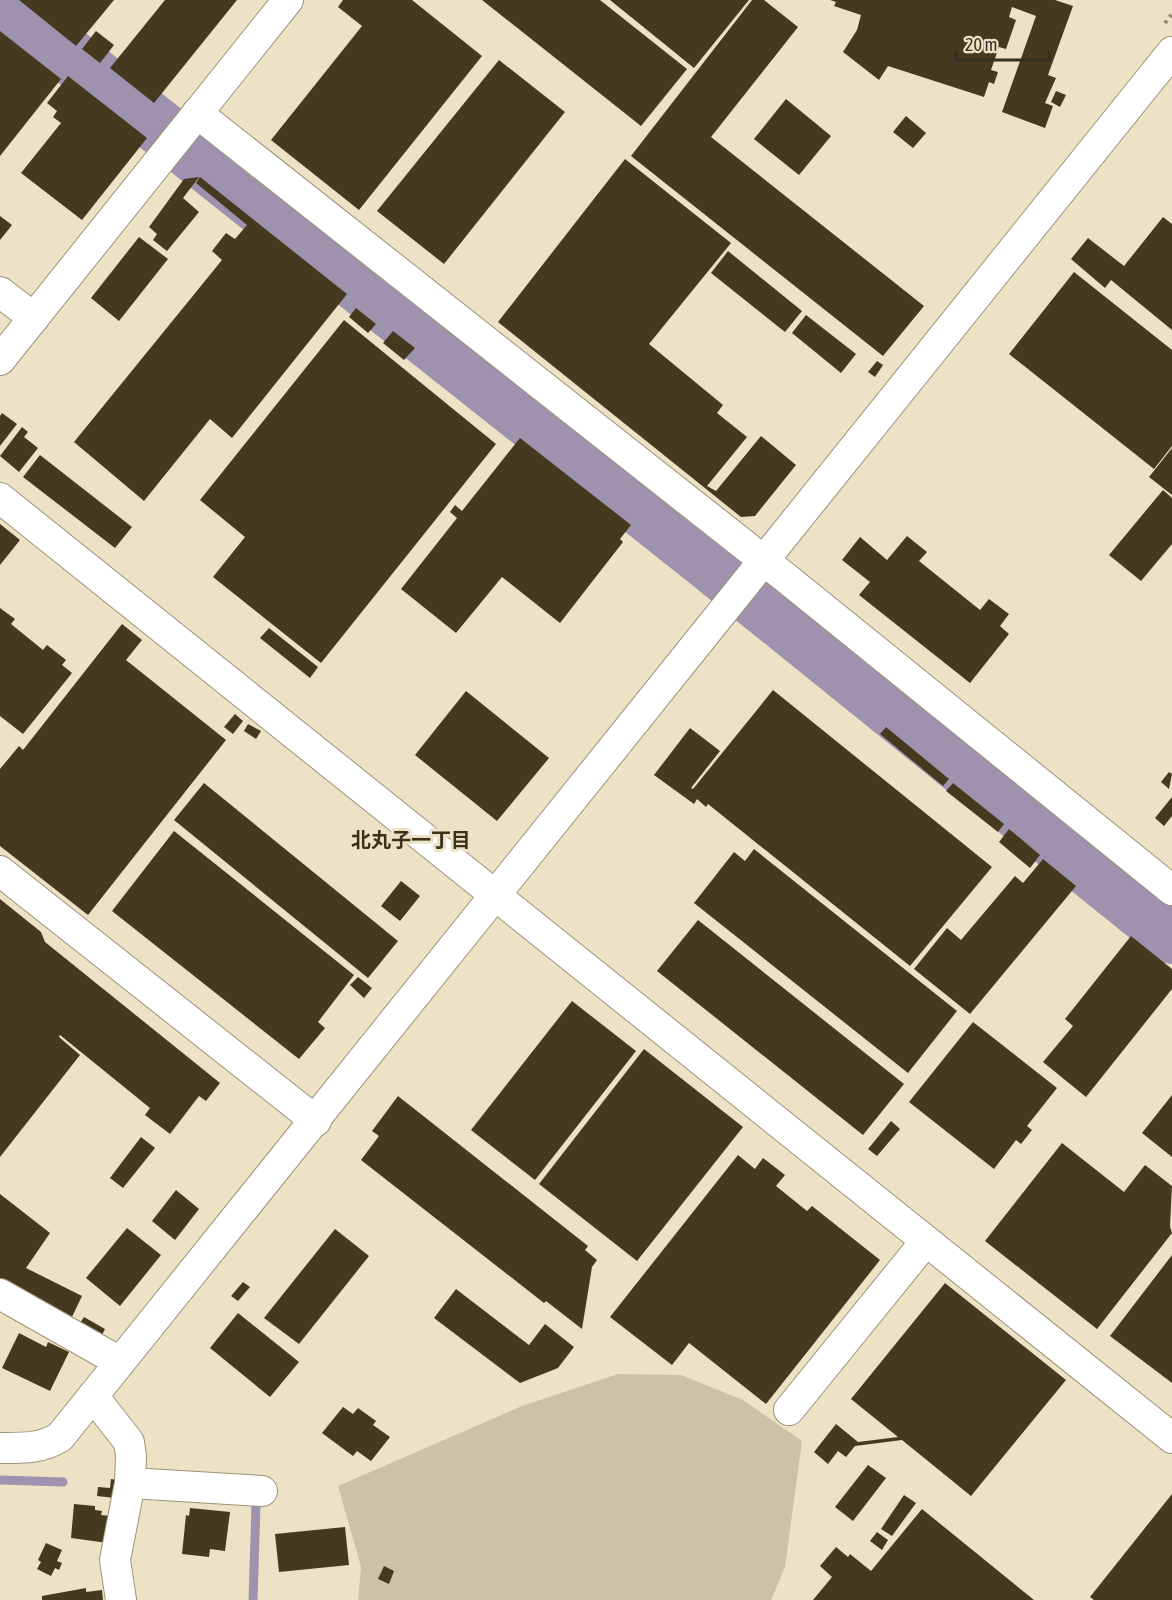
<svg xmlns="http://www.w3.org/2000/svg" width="1172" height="1600" font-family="'Asap Condensed','Noto Sans JP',sans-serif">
  <rect width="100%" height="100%" fill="#ede2c6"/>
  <path fill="#cdc2a8" d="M618,1374L681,1375L743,1400L802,1441L785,1567L771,1600H358L361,1567L338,1486L522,1406Z"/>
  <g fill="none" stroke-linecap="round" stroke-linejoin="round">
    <g stroke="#9e92af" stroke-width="9">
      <path d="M0,1480L63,1482"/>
      <path d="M253,1600L256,1505"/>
    </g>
    <path stroke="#9e92af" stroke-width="56" d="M0,1L707,561L1172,936"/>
  </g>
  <g fill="#453a1f">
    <path d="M19,0H114L76,46Z"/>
    <path d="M165,0H237L154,103L110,68Z"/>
    <path d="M343,0H412L482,56L359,210L271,140L362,26L338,7Z"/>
    <path d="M482,0H600L687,69L641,126Z"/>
    <path d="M610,0H749L694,68Z"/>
    <path d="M752,0H764L798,27L711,137L924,306L883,356L631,156Z"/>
    <path d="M830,0H1055L1073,6L1048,75L1056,78L1045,103L1053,106L1045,128L1002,112L1036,16L1012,7L1009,17L1016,20L1006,49L999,47L991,70L998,72L994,84L989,82L984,97L888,66L879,80L843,52L857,30L861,15L834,6L836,2Z"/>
    <path d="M0,31L61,79L0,156Z"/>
    <path d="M96,31L114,45L100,63L82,49Z"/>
    <path d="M499,60L565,112L444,264L377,211Z"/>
    <path d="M68,76L147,138L82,220L21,173L61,123L53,117L57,111L47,103Z"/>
    <path d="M1056,91L1066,95L1060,107L1051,102Z"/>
    <path d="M786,99L831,136L799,175L754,139Z"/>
    <path d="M906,116L926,133L913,148L893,132Z"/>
    <path d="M625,159L731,243L649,344L723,405L717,413L747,437L707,486L716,491L761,436L796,465L755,516L741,517L498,322Z"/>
    <path d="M199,177L183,198L199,212L167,251L153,240L157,234L149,227L184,179Z"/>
    <path d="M200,177L347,294L232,438L210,419L144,501L74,442L222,260L212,251L226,233L235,239L247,225L196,183Z"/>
    <path d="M0,216L12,225L0,240Z"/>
    <path d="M1163,217L1172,224V330L1111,280L1105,288L1071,259L1088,238L1124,266Z"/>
    <path d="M139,237L168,259L119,321L91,298Z"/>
    <path d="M728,251L802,311L785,332L711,273Z"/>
    <path d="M1074,272L1172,350V446L1154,469L1009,354Z"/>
    <path d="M356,308L376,324L368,333L349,317Z"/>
    <path d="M806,315L856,354L841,373L792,333Z"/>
    <path d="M344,320L496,444L321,663L213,577L245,537L200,500Z"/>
    <path d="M393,331L415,348L404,360L383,343Z"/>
    <path d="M877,361L883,365L875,377L868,372Z"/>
    <path d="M2,413L17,424L0,446V416Z"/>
    <path d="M22,427L28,432L24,437L38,448L19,472L0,456Z"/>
    <path d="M520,438L631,525L620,539L623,542L560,623L502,577L456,633L401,589L457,518L450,512L455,505L462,511Z"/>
    <path d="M1172,448V495L1149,477Z"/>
    <path d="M40,455L132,527L115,548L23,477Z"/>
    <path d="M1163,490L1172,498V544L1141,581L1109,555Z"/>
    <path d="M0,524L20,540L0,565Z"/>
    <path d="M907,536L927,552L919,561L980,610L989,599L1009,614L1000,626L1009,634L970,683L859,595L870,582L842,560L860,537L887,560Z"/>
    <path d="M0,608L15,619L11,624L43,650L47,645L66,660L62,665L72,673L23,734L0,716Z"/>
    <path d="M122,624L142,640L126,660L226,740L88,915L0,846V769L19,746L23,750Z"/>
    <path d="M269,628L318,667L310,678L260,638Z"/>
    <path d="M773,690L992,867L910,966L708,804L706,807L697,799L694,804L654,775L690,728L720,751L691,788L693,789Z"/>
    <path d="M466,691L549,758L497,821L415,755Z"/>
    <path d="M235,714L243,721L233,734L224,727Z"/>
    <path d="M248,724L261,731L256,739L244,731Z"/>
    <path d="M886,727L949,779L943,786L880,734Z"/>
    <path d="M1169,772L1172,774L1169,789L1161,782Z"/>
    <path d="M204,783L398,941L368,978L174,820Z"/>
    <path d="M953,783L1004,824L998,832L946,791Z"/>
    <path d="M1172,797V816L1164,826L1155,818Z"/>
    <path d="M1009,829L1040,855L1030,868L999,842Z"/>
    <path d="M174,831L354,975L318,1022L325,1028L299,1059L112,911Z"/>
    <path d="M754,849L957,1011L908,1073L694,903L734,852L745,861Z"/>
    <path d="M1043,859L1076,886L970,1014L914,969L947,928L961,940L1015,876L1023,883Z"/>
    <path d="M401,881L420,896L400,921L381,906Z"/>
    <path d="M0,899L41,932L45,942L220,1083L206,1101L199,1096L170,1134L145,1115L150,1108L60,1035L59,1037L80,1055L0,1157Z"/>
    <path d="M698,920L904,1084L863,1135L657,971Z"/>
    <path d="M1131,936L1172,969V989L1086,1097L1043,1062L1073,1026L1065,1019Z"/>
    <path d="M358,977L372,988L364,998L350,985Z"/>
    <path d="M572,1001L636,1051L535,1180L471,1130Z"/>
    <path d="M973,1022L1057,1088L1027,1126L1032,1130L1021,1144L1016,1140L994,1169L909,1102Z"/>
    <path d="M644,1049L743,1127L637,1261L539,1184Z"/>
    <path d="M1172,1095V1157L1142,1133Z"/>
    <path d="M398,1096L588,1246L585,1250L597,1260L592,1267L582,1329L546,1301L544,1303L361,1160L379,1136L372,1131Z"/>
    <path d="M891,1121L900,1129L877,1156L868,1149Z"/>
    <path d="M141,1137L155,1148L123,1188L110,1178Z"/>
    <path d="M1062,1143L1124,1192L1145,1165L1172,1186L1170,1226L1172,1233L1097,1329L985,1241Z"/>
    <path d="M738,1155L755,1169L763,1158L785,1175L776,1186L807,1211L812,1206L880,1260L766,1404L689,1343L672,1365L610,1317Z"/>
    <path d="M176,1190L199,1209L175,1240L152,1221Z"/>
    <path d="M0,1194L50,1233L26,1268L82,1296L71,1319L0,1281Z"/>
    <path d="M127,1228L161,1255L120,1306L86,1278Z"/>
    <path d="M335,1229L369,1256L299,1344L264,1318Z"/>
    <path d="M1172,1255V1383L1110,1336Z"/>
    <path d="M243,1282L250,1287L238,1301L231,1296Z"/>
    <path d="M945,1283L1066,1380L971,1496L902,1440L855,1446L846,1457L838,1451L828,1464L814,1452L836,1424L858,1442L898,1437L851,1399Z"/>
    <path d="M456,1289L529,1345L545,1324L574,1347L558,1368L520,1383L434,1318Z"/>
    <path d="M238,1313L299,1362L270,1397L210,1348Z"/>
    <path d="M84,1317L105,1329L102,1335L80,1323Z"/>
    <path d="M19,1333L46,1347L48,1342L69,1352L50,1391L2,1368Z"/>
    <path d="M343,1407L353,1414L358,1408L376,1421L373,1425L390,1437L371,1461L357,1451L353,1456L322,1433Z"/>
    <path d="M868,1465L886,1478L853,1521L835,1507Z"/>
    <path d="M111,1479L117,1480L115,1498L97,1496L98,1487L110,1488Z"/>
    <path d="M1172,1494V1600H1094L1090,1597Z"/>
    <path d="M904,1495L916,1503L892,1536L881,1529Z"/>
    <path d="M74,1504L95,1506V1510L102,1511L101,1515L110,1516L108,1543L71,1538Z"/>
    <path d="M190,1508L230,1512L225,1551L210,1549L209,1557L182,1554L186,1515L189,1516Z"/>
    <path d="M922,1509L1034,1600H813L832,1577L820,1566L836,1547L848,1557L850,1554L871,1571Z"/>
    <path d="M345,1527L349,1565L279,1572L275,1534Z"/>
    <path d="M877,1532L888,1540L882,1550L870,1541Z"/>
    <path d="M46,1543L62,1550L57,1561L62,1563L59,1570L55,1568L51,1576L37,1569L41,1562L38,1560Z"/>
    <path d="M384,1566L394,1571L389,1584L378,1579Z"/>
    <path d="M86,1588V1592L102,1590L103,1600H42V1596Z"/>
  </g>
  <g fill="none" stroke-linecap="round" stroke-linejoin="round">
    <g stroke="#9e9278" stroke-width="32">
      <g id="minor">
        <path d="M197,113L786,578L1172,890"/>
        <path d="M0,292L34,318"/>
        <path d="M0,360L288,0"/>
        <path d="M0,498L1172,1438"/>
        <path d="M0,871L316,1121"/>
        <path d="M0,1294L120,1362"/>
        <path d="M93,1396L129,1442L131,1456L130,1483L115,1560L121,1600"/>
        <path d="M789,1410L926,1241"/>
        <path d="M0,1448C22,1448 41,1449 60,1437L1172,52"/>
        <path d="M130,1483L262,1491"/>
      </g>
    </g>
    <path stroke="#908875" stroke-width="4" stroke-dasharray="3 4.5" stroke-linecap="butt" d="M1165,23L1172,14"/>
    <use href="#minor" stroke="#fff" stroke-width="30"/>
  </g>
  <g text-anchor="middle" stroke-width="6" stroke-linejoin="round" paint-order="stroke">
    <g font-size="20" font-weight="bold" fill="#3b311a" stroke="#ede2c6">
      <text x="411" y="847">北丸子一丁目</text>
    </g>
  </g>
  <path d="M956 51v9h93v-9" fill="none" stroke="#342f25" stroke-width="3"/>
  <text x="965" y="51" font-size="18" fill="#342f25" stroke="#ede2c6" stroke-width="4.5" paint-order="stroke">20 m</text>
</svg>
